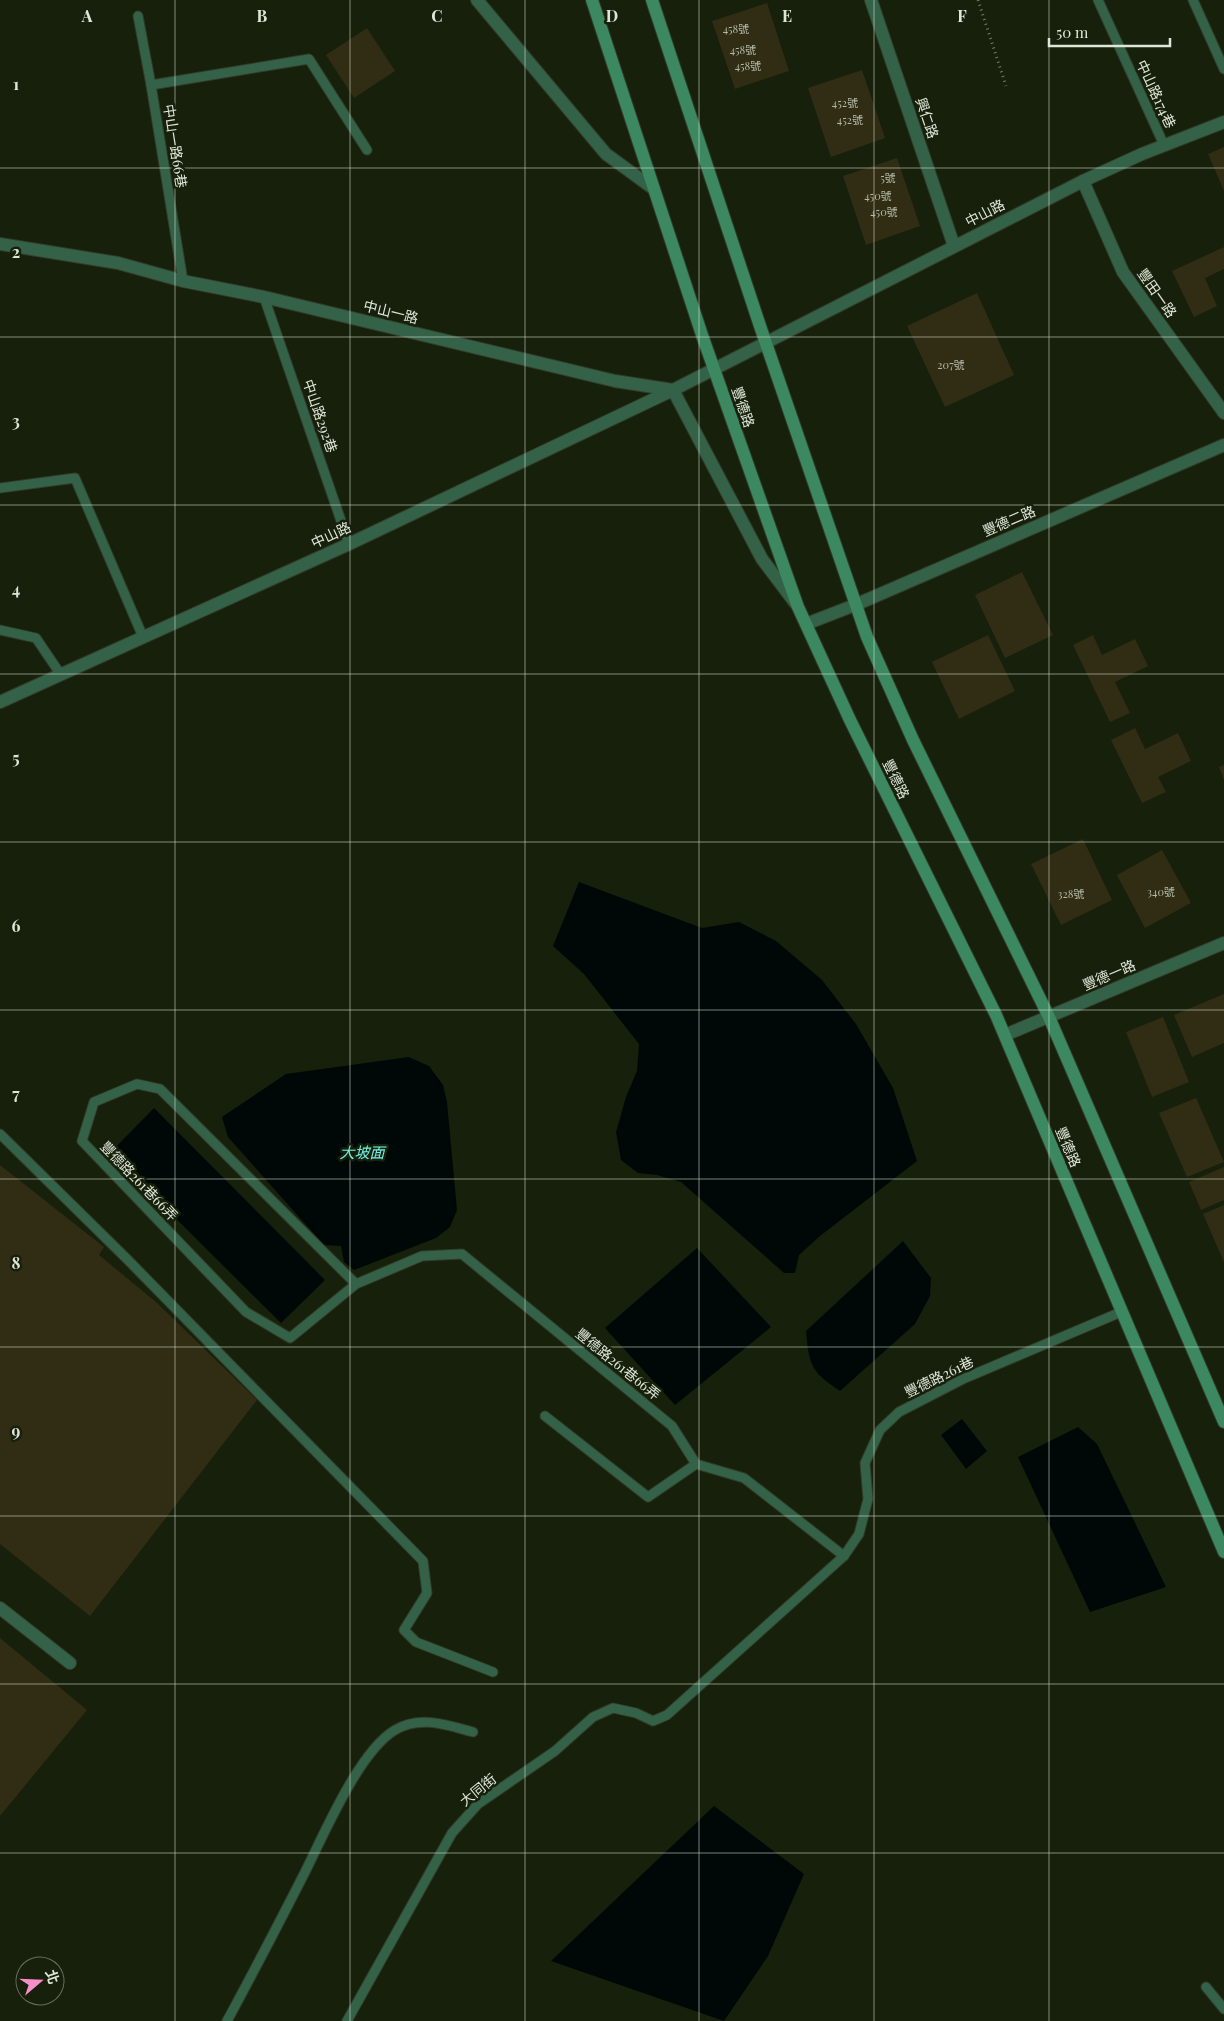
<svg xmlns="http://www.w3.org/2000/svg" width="1224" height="2021" font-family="'Playfair Display','Noto Sans TC',serif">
  <rect width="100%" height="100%" fill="#16200b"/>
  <g fill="#000807">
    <path d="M579,882L702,928L739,922L776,941L822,980L856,1024L893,1088L917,1161L820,1236L799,1255L795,1273H784L681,1182L657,1175L638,1173L621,1160L616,1132L626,1097L637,1071L639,1044L584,974L553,946Z"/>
    <path d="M409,1057L429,1066L443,1085L447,1102L457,1210L450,1227L436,1238L354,1270L344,1262L341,1246L324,1245L228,1137L222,1117L286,1074Z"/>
    <path d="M154,1108L325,1280L281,1323L110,1153Z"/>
    <path d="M903,1241L931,1278L930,1296L915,1324L840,1391C811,1372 809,1365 806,1331Z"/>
    <path d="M697,1248L771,1327L675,1405L605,1328Z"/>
    <path d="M962,1419L987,1451L966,1469L941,1435Z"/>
    <path d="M1078,1427L1097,1444L1166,1587L1090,1612L1018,1457Z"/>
    <path d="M714,1806L804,1874L768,1956L724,2021L551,1961Z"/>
  </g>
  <g fill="#302d14">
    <path d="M767,3L789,71L735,89L712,21Z"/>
    <path d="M367,28L395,71L354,98L326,55Z"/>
    <path d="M862,70L885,138L831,157L808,88Z"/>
    <path d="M1224,147V191L1208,154Z"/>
    <path d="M897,158L920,226L866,245L843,176Z"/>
    <path d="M1224,247V269L1205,278L1217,306L1194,317L1172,271Z"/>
    <path d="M977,293L1014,375L945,407L907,326Z"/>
    <path d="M1022,572L1053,635L1005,658L975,595Z"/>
    <path d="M988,635L1015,691L959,719L932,662Z"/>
    <path d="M1093,635L1102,655L1135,639L1148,666L1115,682L1130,713L1110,722L1073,645Z"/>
    <path d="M1135,728L1145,749L1178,733L1191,761L1158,777L1166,792L1142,803L1111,740Z"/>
    <path d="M1224,765V780L1219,767Z"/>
    <path d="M1083,839L1112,900L1061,925L1031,864Z"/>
    <path d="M1162,850L1191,903L1145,928L1117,875Z"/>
    <path d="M1224,994V1043L1192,1057L1174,1015Z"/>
    <path d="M1163,1017L1189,1082L1152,1097L1126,1032Z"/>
    <path d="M1196,1098L1224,1162L1187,1177L1159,1113Z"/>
    <path d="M0,1165L104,1247L99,1255L156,1302L257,1400L90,1616L0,1544Z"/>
    <path d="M1224,1167V1200L1201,1210L1189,1182Z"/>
    <path d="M1224,1205V1262L1203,1214Z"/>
    <path d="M0,1638L87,1710L0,1816Z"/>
  </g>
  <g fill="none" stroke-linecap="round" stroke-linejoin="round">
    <g stroke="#323c28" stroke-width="11">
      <g id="service">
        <path d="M1098,0L1164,145"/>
        <path d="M1193,0L1224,69"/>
        <path d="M138,16L151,85L183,281"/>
        <path d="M151,85L309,59L367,150"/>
        <path d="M264,297L349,544"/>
        <path d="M0,488L75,478L143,637"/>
        <path d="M0,630L36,638L61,675"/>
        <path d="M0,1134L127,1259L423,1561L427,1593L404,1630L416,1642L493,1672"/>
        <path d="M356,1284L160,1089L137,1084L94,1102L82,1141L246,1312L290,1338L356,1284L422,1256L462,1254L672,1426L696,1464L744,1478L844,1556"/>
        <path d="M545,1416L648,1497L696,1464"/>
        <path d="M1206,1987L1224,2009"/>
        <path d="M227,2021C253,1973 278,1925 303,1876C323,1837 358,1752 395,1730C420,1715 447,1725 473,1732"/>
        <path d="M347,2021L452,1833L478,1804L555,1751L593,1717L613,1708L636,1713L653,1721L667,1715L844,1556L859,1534L868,1499L865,1463L880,1430L899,1412L963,1379L1121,1312"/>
      </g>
    </g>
    <g stroke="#323c28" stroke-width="14">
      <g id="minor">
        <path d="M477,0L606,154L654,189"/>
        <path d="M871,0L954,246"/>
        <path d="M1083,181L1123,272L1224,413"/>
        <path d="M806,624L855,605L1224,445"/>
        <path d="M0,702L349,544L673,390"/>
        <path d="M1005,1035L1224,943"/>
        <path d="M0,1608L70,1663"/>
      </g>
    </g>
    <g stroke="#323c28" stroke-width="14">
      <g id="tertiary">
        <path d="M0,244L118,263L183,281L264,297L615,381L673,390L1083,181L1142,154L1224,122"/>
        <path d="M673,390L762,559L796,604"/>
      </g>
    </g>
    <g stroke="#323c28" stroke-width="14">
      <g id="secondary">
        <path d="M592,0L702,335L798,607L850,720L996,1015L1224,1552"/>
        <path d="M652,0L760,326L867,637L913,740L1049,1017L1224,1422"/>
      </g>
    </g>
    <path stroke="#737b69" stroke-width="3" stroke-dasharray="1 4" stroke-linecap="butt" d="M978,0L1006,86"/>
    <use href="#service" stroke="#346249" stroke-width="9"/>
    <use href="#minor" stroke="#346249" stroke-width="12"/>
    <use href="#tertiary" stroke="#346249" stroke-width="12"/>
    <use href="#secondary" stroke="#3c8961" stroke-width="12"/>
  </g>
  <path fill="none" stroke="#dfe6d8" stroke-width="1" stroke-opacity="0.55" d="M175,0V2021M350,0V2021M525,0V2021M699,0V2021M874,0V2021M1049,0V2021M0,168H1224M0,337H1224M0,505H1224M0,674H1224M0,842H1224M0,1010H1224M0,1179H1224M0,1347H1224M0,1516H1224M0,1684H1224M0,1853H1224"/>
  <g text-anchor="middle" stroke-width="5" stroke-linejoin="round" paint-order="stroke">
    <g font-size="11" fill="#b3b8a7">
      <text x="736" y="33">458號</text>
      <text x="743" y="54">458號</text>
      <text x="748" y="70">458號</text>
      <text x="845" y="107">452號</text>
      <text x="850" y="124">452號</text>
      <text x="888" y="182">5號</text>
      <text x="878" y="200">450號</text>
      <text x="884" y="216">450號</text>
      <text x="951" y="369">207號</text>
      <text x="1161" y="896">340號</text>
      <text x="1071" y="898">328號</text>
    </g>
    <g font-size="14" fill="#dfe6d8" stroke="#16200b">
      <text transform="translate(1156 94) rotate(65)" y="5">中山路174巷</text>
      <text transform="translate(927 118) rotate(71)" y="5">興仁路</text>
      <text transform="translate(175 146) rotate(81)" y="5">中山一路66巷</text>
      <text transform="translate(985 213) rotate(-27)" y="5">中山路</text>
      <text transform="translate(1157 293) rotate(55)" y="5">豐田一路</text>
      <text transform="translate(391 312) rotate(14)" y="5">中山一路</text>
      <text transform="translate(743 407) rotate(71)" y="5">豐德路</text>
      <text transform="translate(320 416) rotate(71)" y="5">中山路292巷</text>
      <text transform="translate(1009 521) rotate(-23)" y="5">豐德二路</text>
      <text transform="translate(331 535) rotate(-25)" y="5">中山路</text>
      <text transform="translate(896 779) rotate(64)" y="5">豐德路</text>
      <text transform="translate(1109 975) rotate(-23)" y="5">豐德一路</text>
      <text transform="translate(1068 1147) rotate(67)" y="5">豐德路</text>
      <text transform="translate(139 1181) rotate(46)" y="5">豐德路261巷66弄</text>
      <text transform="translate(618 1364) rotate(39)" y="5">豐德路261巷66弄</text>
      <text transform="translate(939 1377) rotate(-26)" y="5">豐德路261巷</text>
      <text transform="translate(478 1790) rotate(-39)" y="5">大同街</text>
    </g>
    <g font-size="15" font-style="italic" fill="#6fefe3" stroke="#16200b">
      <text x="362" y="1158">大坡面</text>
    </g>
  </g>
  <g font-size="16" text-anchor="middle" font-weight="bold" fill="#dfe6d8" stroke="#16200b" stroke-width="5" stroke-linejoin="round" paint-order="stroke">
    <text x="87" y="22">A</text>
    <text x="262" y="22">B</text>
    <text x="437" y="22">C</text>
    <text x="612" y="22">D</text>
    <text x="787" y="22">E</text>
    <text x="962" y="22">F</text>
    <text x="16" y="90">1</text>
    <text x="16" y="258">2</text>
    <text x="16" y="427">3</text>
    <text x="16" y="595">4</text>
    <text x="16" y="764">5</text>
    <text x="16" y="932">6</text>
    <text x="16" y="1100">7</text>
    <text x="16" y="1269">8</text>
    <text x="16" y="1437">9</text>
  </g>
  <g transform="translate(40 1981) rotate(71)"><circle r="24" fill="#16200b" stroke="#666f5d"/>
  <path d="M0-4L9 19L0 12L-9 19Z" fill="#f98fc8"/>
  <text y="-8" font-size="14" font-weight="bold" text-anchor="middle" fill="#dfe6d8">北</text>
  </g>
  <path d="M1049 38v8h121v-8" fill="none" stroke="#dfe6d8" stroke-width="2.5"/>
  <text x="1056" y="38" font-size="15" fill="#dfe6d8" stroke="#16200b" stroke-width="4" paint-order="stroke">50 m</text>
</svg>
